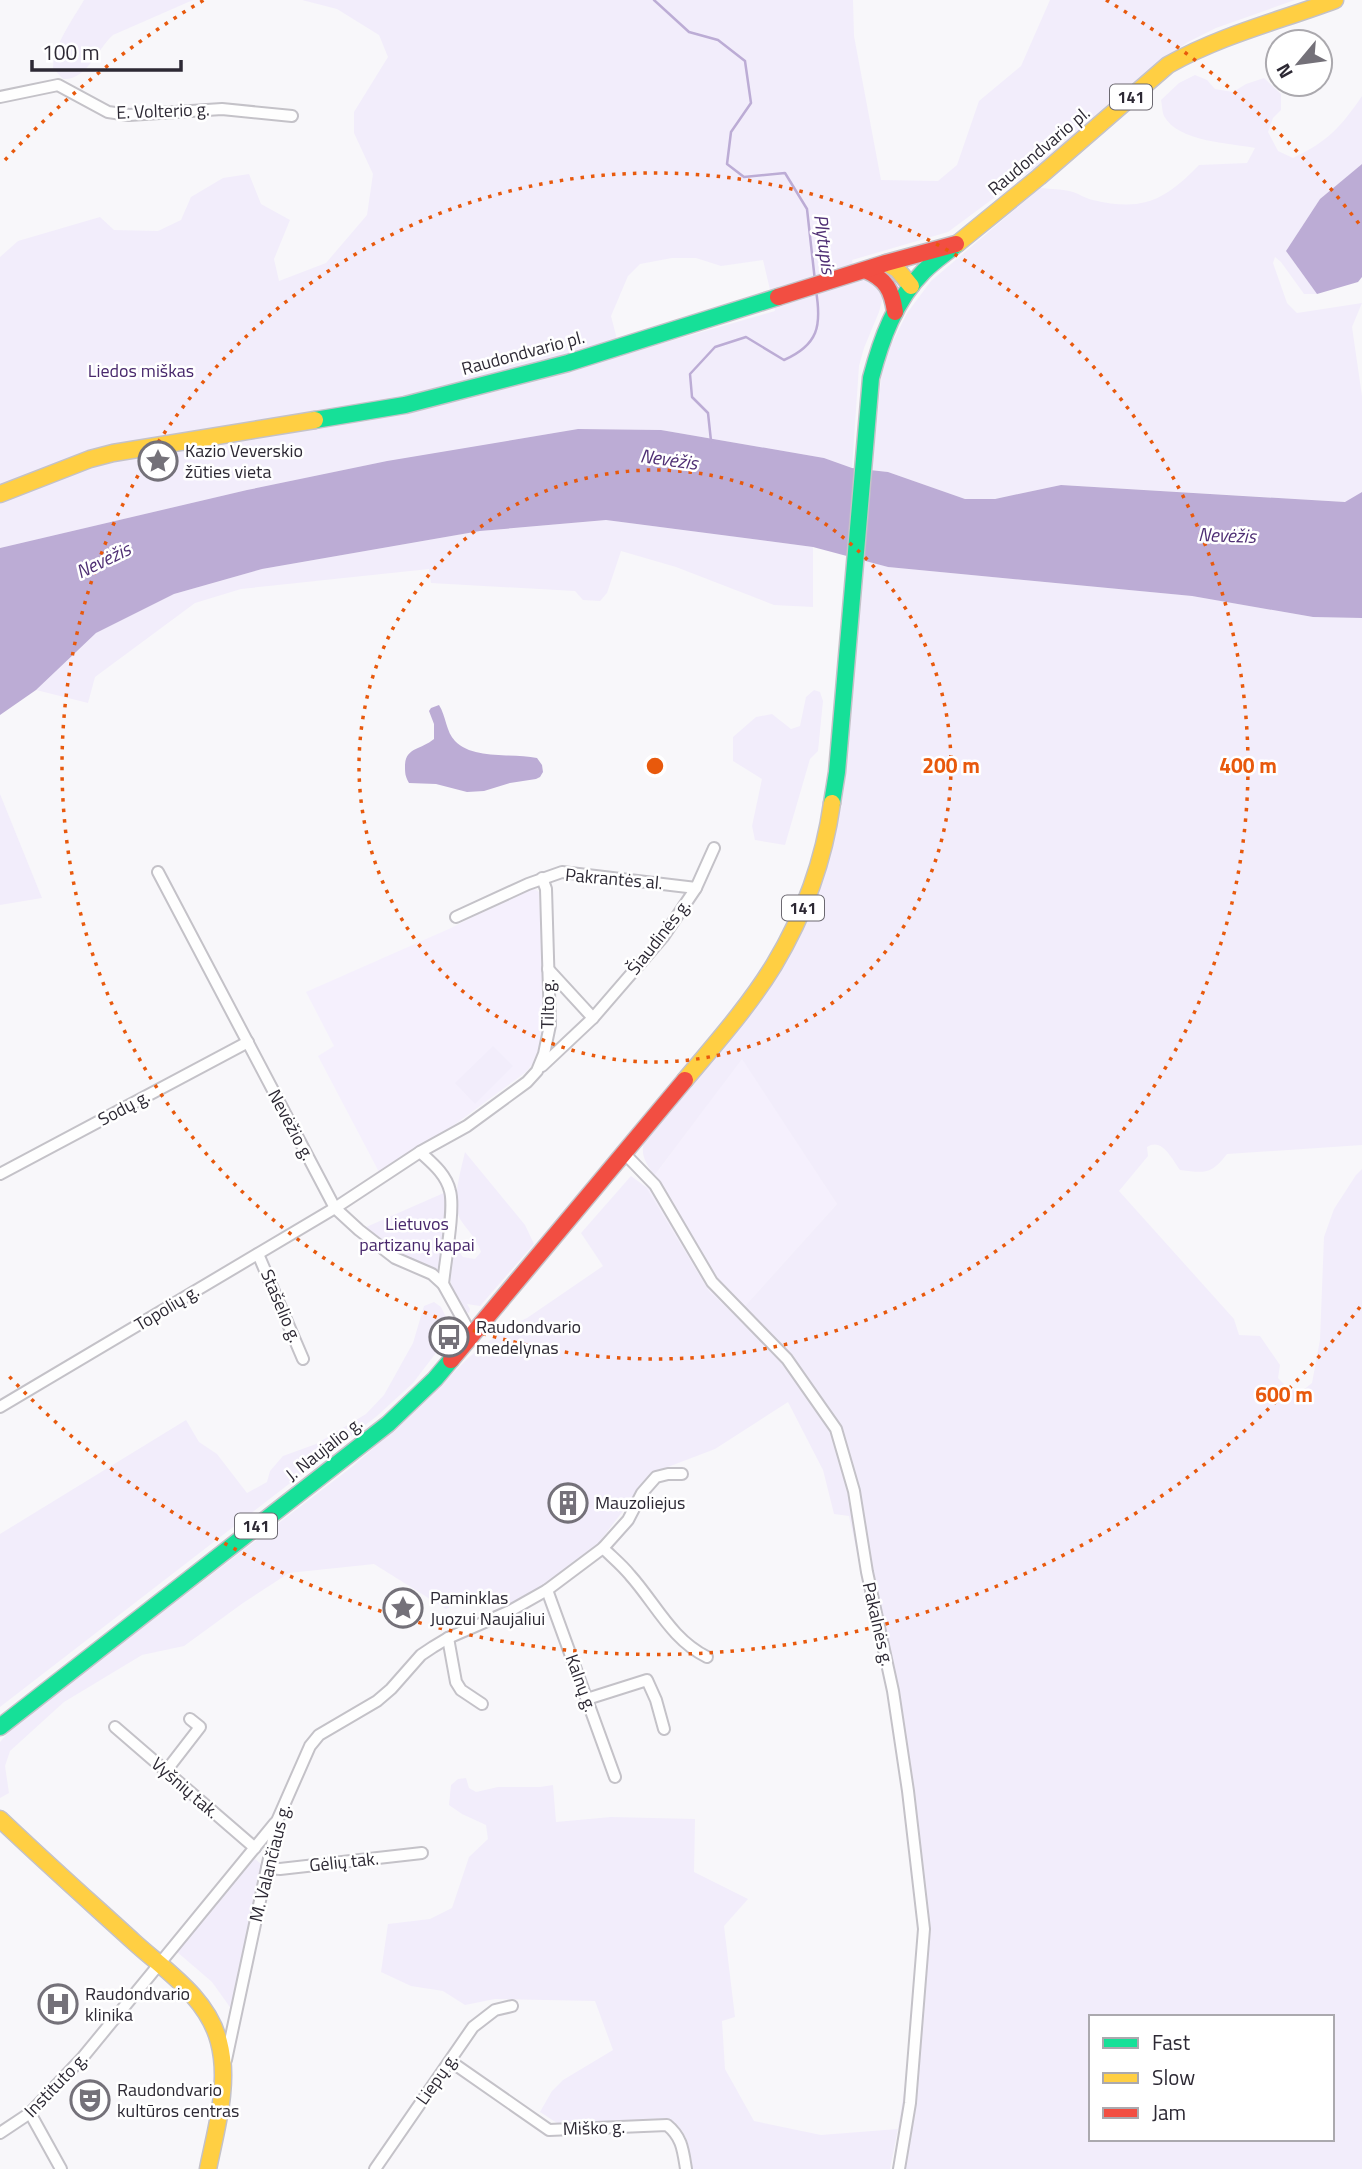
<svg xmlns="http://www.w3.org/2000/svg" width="1362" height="2169" font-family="'Titillium Web',sans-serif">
  <rect width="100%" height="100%" fill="#f8f7fa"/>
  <g fill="#f5f0fd">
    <path d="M531,887L539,892L546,1026L535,1061L526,1072L427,1145L379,1172L318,1056L334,1046L306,992L451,928Z"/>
    <path d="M742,1058L837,1204L736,1316L709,1291L646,1187Z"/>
  </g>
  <g fill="#f2edfb" fill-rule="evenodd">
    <path d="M84,0H193L113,35C98,48 86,81 63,79L53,68C54,44 72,21 84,0Z"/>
    <path d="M302,0H853L854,36L881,180L938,181L957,165L979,101L1021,66L1050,0H1295L1216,28L1188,42L1150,68L1036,167L948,232L852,260L855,280L862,276L875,281L883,297L879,312L864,348L859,366L852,468L824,458L661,430L578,429L387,461L247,490L0,548V257L18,241L100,217L114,230L158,231L181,220L191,197L223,178L249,174L261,204L290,220L274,259L279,281L326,263L367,215L373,174L354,133V112L388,57L379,35L337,9ZM672,258H696L721,266L763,260L775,311L621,355L611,316L628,276L640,264Z"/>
    <path d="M1195,75L1207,80L1215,89L1233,92L1246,84L1264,78L1281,94V110L1273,118L1268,132L1278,151L1293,158C1327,142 1341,127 1362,96V164L1320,199L1286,251L1317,294H1304L1281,262L1275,257L1273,263L1287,303L1297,313L1362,303L1352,327L1362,396V492L1346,502L1061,485L995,499H965L888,472L872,470L882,370L887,353L907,313L931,281L1040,188C1051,189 1063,189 1073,192C1080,194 1086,199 1093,200C1143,212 1165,200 1199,165L1247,163L1255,148C1230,143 1178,142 1164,116C1162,111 1162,104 1161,100L1179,83Z"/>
    <path d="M606,520L813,547V607L774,605L676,567L621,551L607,593L600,601L583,600L575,591L431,583L429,569L241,589L195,603L95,677L88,703L36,690L96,633L174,594L262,569L480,531Z"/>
    <path d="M864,560L888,567L1192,596L1313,617L1362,618V1145L1227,1154C1211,1175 1205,1173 1180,1170C1172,1159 1162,1137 1147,1147L1148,1156L1119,1191L1234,1319L1239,1335L1260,1336L1280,1365L1278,1378L1290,1390L1302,1391L1312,1383L1320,1340L1324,1237L1334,1209L1356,1175L1362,1169V2169H904L912,2132L898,2129L890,2169H692C689,2150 689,2129 669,2120L557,2123L540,2112L552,2091L563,2080L613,2050L595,2001L495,1999L465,2005L443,1991L411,1986L381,1972L388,1924L430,1919L452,1908L469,1857L488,1839L486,1825L462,1814L449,1805L451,1785L458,1779L466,1778L469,1788L476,1792L498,1787H540L553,1785L556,1822L611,1817L695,1819L694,1872L748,1899L724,1926L735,2017L722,2021L725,2069L754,2121L821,2135L898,2129L909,2060L918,1924L893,1716L849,1516L834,1514L823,1470L788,1402L715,1449L652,1473L597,1545L551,1583L511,1603L486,1589L446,1609L374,1564L289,1573L243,1603L184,1646L142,1655L64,1702L10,1751L5,1766L9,1793L0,1798V1742L14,1726L353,1466L414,1412L468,1358L506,1328L527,1318L603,1266L581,1233L631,1176L646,1187L709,1291L736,1316L837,1204L742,1059L654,1176C647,1164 640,1156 644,1142L808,916L859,609ZM1091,2017H1332V2139H1091Z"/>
    <path d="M814,690L820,692L823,701L818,751L810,759L785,845L755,840L752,826L762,779L733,761V737L756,717L772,714L791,729L800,726L806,697Z"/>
    <path d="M0,794L42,898L0,905Z"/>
    <path d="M493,1046L513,1066L475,1104L455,1083Z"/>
    <path d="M465,1152L525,1225L534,1244L480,1306L467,1304L470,1309L469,1313L464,1312C446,1283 449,1273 451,1241L463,1257L475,1259L481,1252C477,1239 467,1230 460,1219C451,1202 461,1170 465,1152Z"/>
    <path d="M446,1192L448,1202L441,1270L404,1258L364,1228Z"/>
    <path d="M434,1302L441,1307L449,1323L439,1349L413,1383L377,1416L0,1707V1534L186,1420L199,1442L217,1454L247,1493L267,1482L270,1471L283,1456L316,1444L366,1414L384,1395L413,1343L424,1306Z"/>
    <path d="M255,1859L261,1864L262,1874L232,2010L212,1982L176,1951L251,1861Z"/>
  </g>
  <g fill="#bcacd5">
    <path d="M1362,164V277L1358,282L1317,294L1286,251L1320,199Z"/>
    <path d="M578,429L661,430L824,458L852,468L888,472L965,499H995L1061,485L1345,502L1362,492V618L1313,617L1192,596L888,567L813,547L606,520L480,531L262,569L174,594L96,633L36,690L0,715V548L247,490L387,461Z"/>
    <path d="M439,705C446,716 446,732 455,741C473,760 514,753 537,758L542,765L543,772L540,777L536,779L510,783L484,791L467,792L436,784L409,783C405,776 405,773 405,765C406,747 421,750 434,739V724L429,711L431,708Z"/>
  </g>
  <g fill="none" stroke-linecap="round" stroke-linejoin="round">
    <g stroke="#bcacd5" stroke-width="2.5">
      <path d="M654,0L689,32L718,40L745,61L751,103L731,132L727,164L744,177L785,173L807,209L815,281"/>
      <path d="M711,441L708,413L692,397L690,374L715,347L746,337L784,360C818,345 822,326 816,291"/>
    </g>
    <g stroke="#c4c2c8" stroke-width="14">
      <g id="street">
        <path d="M0,97L58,85L108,112L129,115L222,109L292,116"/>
        <path d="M158,872L335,1208L359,1230L395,1258L432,1274L443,1284L472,1336"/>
        <path d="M456,917L528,884L562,872L696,888"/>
        <path d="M548,969L593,1018"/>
        <path d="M542,1066L593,1018L663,937L696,888L714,848"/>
        <path d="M420,1152C432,1163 446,1174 450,1191C455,1209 445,1262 443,1284"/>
        <path d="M624,1153L655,1185L712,1282L787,1359L836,1429L854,1491L867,1572L893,1691L908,1791L924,1929L910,2103L899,2169"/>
        <path d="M0,1174L248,1042"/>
        <path d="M258,1254L303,1359"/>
        <path d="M0,1407L335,1208L420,1152L467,1126L527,1082L537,1071L544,1054L550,1025L546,889L542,878"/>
        <path d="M603,1548C612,1557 622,1565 630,1575C656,1604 671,1639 707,1657"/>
        <path d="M547,1590L615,1777"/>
        <path d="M448,1638L456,1682L461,1690L482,1704"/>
        <path d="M587,1699L647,1680L656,1700L664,1729"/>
        <path d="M115,1727L255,1848"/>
        <path d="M166,1771L200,1727L190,1719"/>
        <path d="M267,1868L280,1869L422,1853"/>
        <path d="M226,2060L277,1821L310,1746L319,1735L377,1701L391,1689L421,1655L433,1647L448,1638L510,1611L547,1590L603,1548L628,1520L642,1493L656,1477L668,1474H682"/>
        <path d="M450,2061L549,2130L667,2125C682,2137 683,2150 686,2169"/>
        <path d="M30,2113L61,2169"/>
        <path d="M0,2133L30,2113L83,2057L275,1823"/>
        <path d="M375,2169L473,2027L495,2010L512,2006"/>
      </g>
    </g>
    <g stroke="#c4c2c8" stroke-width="19">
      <g id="fast">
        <path d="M315,420L405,405L568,363L778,297"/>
        <path d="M832,803L837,772L871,378C881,340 895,300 924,271C934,261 946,253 957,244"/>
        <path d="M0,1727L388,1424L435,1379L451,1360"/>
      </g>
    </g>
    <g stroke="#c4c2c8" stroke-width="19">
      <g id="slow">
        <path d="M957,244L1039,177L1168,65C1221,35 1279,21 1335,0"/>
        <path d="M886,263L897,269L911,286"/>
        <path d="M0,494L90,459L113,453L315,420"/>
        <path d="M685,1080C716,1043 749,1006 774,965C804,915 824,860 832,803"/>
        <path d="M0,1819C44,1861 89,1901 134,1942C166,1971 208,1998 219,2042C230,2083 216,2129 208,2169"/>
      </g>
    </g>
    <g stroke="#c4c2c8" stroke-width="19">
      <g id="jam">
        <path d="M865,270C886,279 892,290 895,312"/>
        <path d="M778,297L886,263L956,244"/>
        <path d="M451,1360L685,1080"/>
      </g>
    </g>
    <use href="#street" stroke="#fefefe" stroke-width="10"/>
    <use href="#fast" stroke="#16e098" stroke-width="16"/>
    <use href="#slow" stroke="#ffcf43" stroke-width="16"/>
    <use href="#jam" stroke="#f24e42" stroke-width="16"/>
  </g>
  <g fill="none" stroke="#e8590c" stroke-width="3.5" stroke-dasharray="3.5 7">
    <circle cx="655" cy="766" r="296"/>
    <circle cx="655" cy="766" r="593"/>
    <path d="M1360 1307A889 889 0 0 1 5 1372M5 160A889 889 0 0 1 204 0M1106 0A889 889 0 0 1 1360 225"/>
  </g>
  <defs>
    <g id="sight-ring" transform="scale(2.0125)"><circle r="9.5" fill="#fff" stroke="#747179" stroke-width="1.5"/><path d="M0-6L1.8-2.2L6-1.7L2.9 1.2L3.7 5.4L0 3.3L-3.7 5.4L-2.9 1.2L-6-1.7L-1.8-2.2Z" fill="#747179"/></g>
    <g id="bus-ring" transform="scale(2.0125)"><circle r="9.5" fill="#fff" stroke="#747179" stroke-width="1.5"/><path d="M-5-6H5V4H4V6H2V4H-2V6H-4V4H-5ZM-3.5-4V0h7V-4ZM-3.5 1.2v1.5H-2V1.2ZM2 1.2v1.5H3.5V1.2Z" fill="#747179"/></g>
    <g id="building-ring" transform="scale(2.0125)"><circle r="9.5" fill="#fff" stroke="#747179" stroke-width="1.5"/><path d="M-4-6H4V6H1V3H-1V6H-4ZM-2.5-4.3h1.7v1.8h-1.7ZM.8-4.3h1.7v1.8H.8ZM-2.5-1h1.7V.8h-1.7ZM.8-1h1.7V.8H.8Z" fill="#747179"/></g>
    <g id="hospital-ring" transform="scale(2.0125)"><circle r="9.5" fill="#fff" stroke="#747179" stroke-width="1.5"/><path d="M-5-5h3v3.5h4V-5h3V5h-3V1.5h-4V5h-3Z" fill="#747179"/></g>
    <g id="theatre-ring" transform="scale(2.0125)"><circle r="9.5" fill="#fff" stroke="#747179" stroke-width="1.5"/><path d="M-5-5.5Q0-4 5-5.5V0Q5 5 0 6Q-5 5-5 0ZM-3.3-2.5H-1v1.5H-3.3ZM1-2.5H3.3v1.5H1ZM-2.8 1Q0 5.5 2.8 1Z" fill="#747179"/></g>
  </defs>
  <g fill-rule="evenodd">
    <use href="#sight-ring" x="158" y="461"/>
    <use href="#bus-ring" x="449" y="1337"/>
    <use href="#building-ring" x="568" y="1503"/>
    <use href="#sight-ring" x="403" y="1608"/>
    <use href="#hospital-ring" x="58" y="2004"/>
    <use href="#theatre-ring" x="90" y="2100"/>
  </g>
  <g text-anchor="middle" stroke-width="5" stroke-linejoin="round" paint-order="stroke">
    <g fill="#fff" stroke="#6c6971" stroke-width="2">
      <rect x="1110" y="84.5" width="42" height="25" rx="5"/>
      <rect x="782" y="895.5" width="42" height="25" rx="5"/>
      <rect x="235" y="1513.5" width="42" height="25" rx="5"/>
    </g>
    <g font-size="16" font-weight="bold" fill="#2d2934">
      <text x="1131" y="103">141</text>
      <text x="803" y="914">141</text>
      <text x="256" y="1532">141</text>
    </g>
    <g font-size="18" fill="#2d2934" stroke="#fff">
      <text transform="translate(163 111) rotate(-2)" y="6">E. Volterio g.</text>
      <text transform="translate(1039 151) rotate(-40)" y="6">Raudondvario pl.</text>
      <text transform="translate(523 353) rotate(-15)" y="6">Raudondvario pl.</text>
      <text transform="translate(614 879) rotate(5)" y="6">Pakrantės al.</text>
      <text transform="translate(659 937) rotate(-52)" y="6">Šiaudinės g.</text>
      <text transform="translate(548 1004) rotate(-89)" y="6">Tilto g.</text>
      <text transform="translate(124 1108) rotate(-28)" y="6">Sodų g.</text>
      <text transform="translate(291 1125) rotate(62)" y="6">Nevėžio g.</text>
      <text transform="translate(281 1306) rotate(67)" y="6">Stašelio g.</text>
      <text transform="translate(167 1308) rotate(-31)" y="6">Topolių g.</text>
      <text transform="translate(324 1449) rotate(-38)" y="6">J. Naujalio g.</text>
      <text transform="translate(878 1624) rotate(77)" y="6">Pakalnės g.</text>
      <text transform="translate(581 1683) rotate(70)" y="6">Kalnų g.</text>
      <text transform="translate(185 1788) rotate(41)" y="6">Vyšnių tak.</text>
      <text transform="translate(344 1862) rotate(-6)" y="6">Gėlių tak.</text>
      <text transform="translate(270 1863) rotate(-76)" y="6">M. Valančiaus g.</text>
      <text transform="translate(437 2079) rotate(-55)" y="6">Liepų g.</text>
      <text transform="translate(56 2085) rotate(-46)" y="6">Instituto g.</text>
      <text transform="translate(594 2128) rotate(-2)" y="6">Miško g.</text>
    </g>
    <g font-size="18" fill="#48286c" stroke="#fff">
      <text x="141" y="377">Liedos miškas</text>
      <text x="417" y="1230">Lietuvos<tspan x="417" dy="21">partizanų kapai</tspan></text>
    </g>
    <g font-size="18" fill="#2d2934" stroke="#fff" text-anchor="start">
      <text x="185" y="457">Kazio Veverskio<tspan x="185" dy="21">žūties vieta</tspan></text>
      <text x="476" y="1333">Raudondvario<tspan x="476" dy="21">medelynas</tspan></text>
      <text x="595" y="1509">Mauzoliejus</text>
      <text x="430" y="1604">Paminklas<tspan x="430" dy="21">Juozui Naujaliui</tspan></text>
      <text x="85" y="2000">Raudondvario<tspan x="85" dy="21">klinika</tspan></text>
      <text x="117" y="2096">Raudondvario<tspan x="117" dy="21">kultūros centras</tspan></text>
    </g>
    <g font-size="19" font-style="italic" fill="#4f2f74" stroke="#fff">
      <text transform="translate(825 244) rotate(82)" y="7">Plytupis</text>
      <text transform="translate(669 459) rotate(8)" y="7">Nevėžis</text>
      <text transform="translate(1227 535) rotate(2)" y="7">Nevėžis</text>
      <text transform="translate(103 560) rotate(-26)" y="7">Nevėžis</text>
    </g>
  </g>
  <circle cx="655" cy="766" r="10" fill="#e8590c" stroke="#fff" stroke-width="3.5"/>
  <g font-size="21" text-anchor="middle" font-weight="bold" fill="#e8590c" stroke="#fff" stroke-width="5" stroke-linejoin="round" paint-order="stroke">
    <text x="951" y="773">200 m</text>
    <text x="1248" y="773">400 m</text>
    <text x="1284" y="1402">600 m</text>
  </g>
  <rect x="1089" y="2015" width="245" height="126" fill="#ffffff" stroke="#aba9ae" stroke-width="2"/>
  <rect x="1103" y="2038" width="35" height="10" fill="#16e098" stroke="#aba9ae" stroke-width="2"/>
  <text x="1152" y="2050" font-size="21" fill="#2d2934">Fast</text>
  <rect x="1103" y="2073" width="35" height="10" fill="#ffcf43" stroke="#aba9ae" stroke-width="2"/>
  <text x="1152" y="2085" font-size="21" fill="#2d2934">Slow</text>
  <rect x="1103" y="2108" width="35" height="10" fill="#f24e42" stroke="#aba9ae" stroke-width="2"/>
  <text x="1152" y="2120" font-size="21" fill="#2d2934">Jam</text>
  <g transform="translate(1299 63) rotate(241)"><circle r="33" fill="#ffffff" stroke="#aba9ae" stroke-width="2"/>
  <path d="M0-5L12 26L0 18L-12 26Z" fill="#747179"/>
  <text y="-10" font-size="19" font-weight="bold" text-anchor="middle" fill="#2d2934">N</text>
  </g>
  <path d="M32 60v10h149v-10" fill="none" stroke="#2d2934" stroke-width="3.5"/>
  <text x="42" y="60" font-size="21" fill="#2d2934" stroke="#ffffff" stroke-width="5" paint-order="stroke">100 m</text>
</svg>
